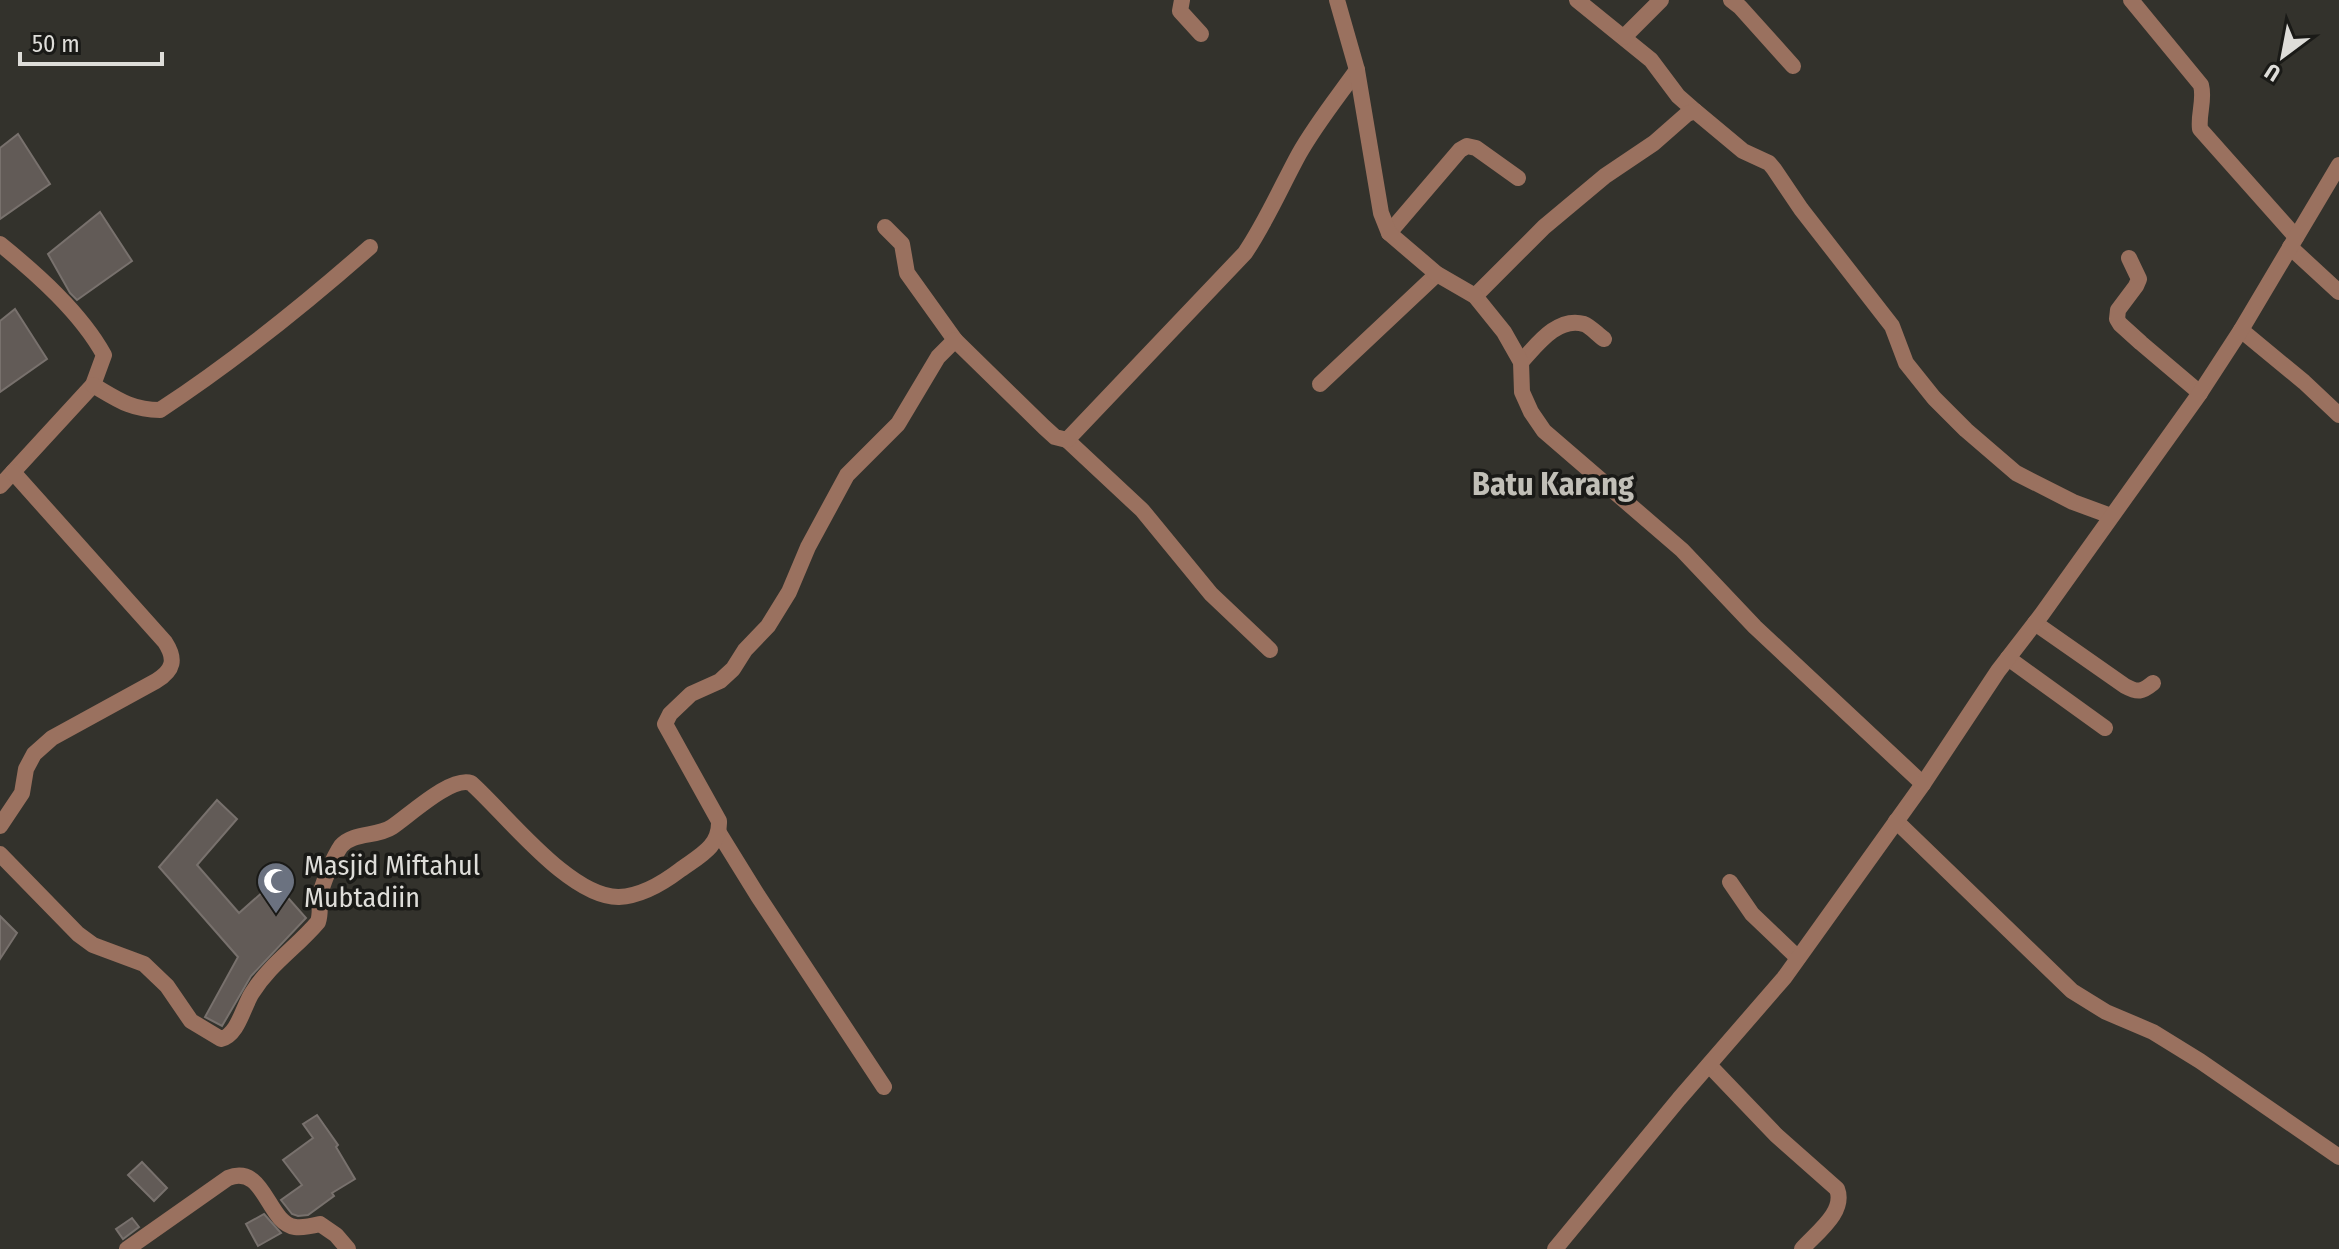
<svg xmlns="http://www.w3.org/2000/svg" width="2339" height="1249" font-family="'Fira Sans Condensed',sans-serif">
  <rect width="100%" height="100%" fill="#33322c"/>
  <g fill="#625b57" stroke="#78716d" stroke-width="2">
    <path d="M18,134L50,184L0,219V148Z"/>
    <path d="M100,212L132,261L77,300L70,293L48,254Z"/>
    <path d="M15,309L47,359L0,392V321Z"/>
    <path d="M217,800L237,819L197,865L239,913L274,882L306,918L251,976L222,1026L205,1017L238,957L159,867Z"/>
    <path d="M0,916L17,933L0,959Z"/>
    <path d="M317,1115L338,1145L336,1147L355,1179L332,1193L334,1196L308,1215L298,1216L292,1214L281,1200L302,1185L283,1160L313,1138L303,1124Z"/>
    <path d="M142,1162L167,1188L154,1201L128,1175Z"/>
    <path d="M264,1214L281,1233L258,1246L246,1224Z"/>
    <path d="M132,1218L139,1227L123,1239L116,1229Z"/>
  </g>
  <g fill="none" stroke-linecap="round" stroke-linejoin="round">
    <g stroke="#9a715f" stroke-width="16">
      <path d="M1182,0L1180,11L1201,34"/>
      <path d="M1577,0L1651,60L1678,96L1695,111"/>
      <path d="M1731,0L1740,7L1793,66"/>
      <path d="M2131,0L2201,85C2205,100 2198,114 2200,129L2296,237"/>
      <path d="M1624,37L1661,0"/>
      <path d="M885,227L902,244L907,273L955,340"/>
      <path d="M1389,233L1460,150L1467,146L1476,148L1518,178"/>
      <path d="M0,244C37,274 81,313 104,355L93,385L0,486"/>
      <path d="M2290,247L2339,292"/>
      <path d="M2129,258L2139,279L2136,286L2118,310L2117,319L2120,324L2141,343L2200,393"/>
      <path d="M1475,296L1544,227L1605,176L1654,143L1687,114L1695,111L1743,151L1769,163L1774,169L1801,209L1892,326L1906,363L1934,398L1966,430L2016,473L2073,502L2111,516"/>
      <path d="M2241,330L2304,382L2339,415"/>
      <path d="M1521,362C1536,346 1557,316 1584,324C1590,326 1598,335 1604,339"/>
      <path d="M1320,384L1437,274"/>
      <path d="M93,385C117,399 131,410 160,410C233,362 304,305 370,247"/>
      <path d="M1067,440L1142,510L1211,594L1270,650"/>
      <path d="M2035,623L2125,686C2138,693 2142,692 2153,683"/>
      <path d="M2008,658L2105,728"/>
      <path d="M1896,821L2072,991L2106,1012L2153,1032L2200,1061L2339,1157"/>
      <path d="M0,826L22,793L26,769L34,754L52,738L156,681C174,670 176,659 165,642L13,472"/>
      <path d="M719,833L758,896L884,1087"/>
      <path d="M0,854L78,934L93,945L144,964L167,986L191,1021L221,1039C238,1035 243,1007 252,993C270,964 297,947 318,922C321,913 319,906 320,897C321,886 334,856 341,846C353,832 377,837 392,827C410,815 451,776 471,783C506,814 570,898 619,897C640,896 663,883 680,870C699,856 720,847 719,821L665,724L670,714L691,694L720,681L733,669L745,650L768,626L789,592L808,547L847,475L898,424L938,357L955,340L1044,427L1055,437L1067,440L1245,253C1266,222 1281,187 1299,154C1316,124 1337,98 1357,70"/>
      <path d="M1730,882L1752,914L1798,958"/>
      <path d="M1709,1065L1776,1135L1837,1189C1846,1212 1816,1233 1802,1249"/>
      <path d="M127,1249L228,1178C265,1163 267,1223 295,1227C303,1228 312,1226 320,1224L336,1235L348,1249"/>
    </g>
    <g stroke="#9a715f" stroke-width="16">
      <path d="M1337,0L1357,70L1381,213L1389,233L1437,274L1475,296L1504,332L1521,362L1522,392L1531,412L1544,431L1682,550L1755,627L1923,784"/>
      <path d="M1555,1249L1679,1099L1784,978L1923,784L1998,671L2042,614L2200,393L2241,330L2339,165"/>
    </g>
  </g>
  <defs>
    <g id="mosque-pin" transform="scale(2)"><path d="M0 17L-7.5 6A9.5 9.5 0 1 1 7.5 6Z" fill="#6b7280" stroke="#1a1a17"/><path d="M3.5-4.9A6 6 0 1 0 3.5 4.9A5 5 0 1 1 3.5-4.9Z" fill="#fff"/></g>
  </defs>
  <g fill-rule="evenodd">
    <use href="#mosque-pin" x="276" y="881"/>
  </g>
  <g text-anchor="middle" stroke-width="7" stroke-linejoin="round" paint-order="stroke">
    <g font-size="28" fill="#deddd9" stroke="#1a1a17" text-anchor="start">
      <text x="304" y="875">Masjid Miftahul<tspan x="304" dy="32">Mubtadiin</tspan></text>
    </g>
    <g font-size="32" font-weight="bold" fill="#c1bfb7" stroke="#1a1a17">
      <text x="1553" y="495">Batu Karang</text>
    </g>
  </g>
  <g transform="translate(2283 56) rotate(212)" stroke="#1a1a17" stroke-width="6" paint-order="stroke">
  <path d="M0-6L14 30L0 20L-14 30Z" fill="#deddd9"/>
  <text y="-12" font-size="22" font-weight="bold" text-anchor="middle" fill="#deddd9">U</text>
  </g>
  <path d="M20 52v12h142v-12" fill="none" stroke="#deddd9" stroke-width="4"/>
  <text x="32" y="52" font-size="24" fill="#deddd9" stroke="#1a1a17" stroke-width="6" paint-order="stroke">50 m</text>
</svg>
